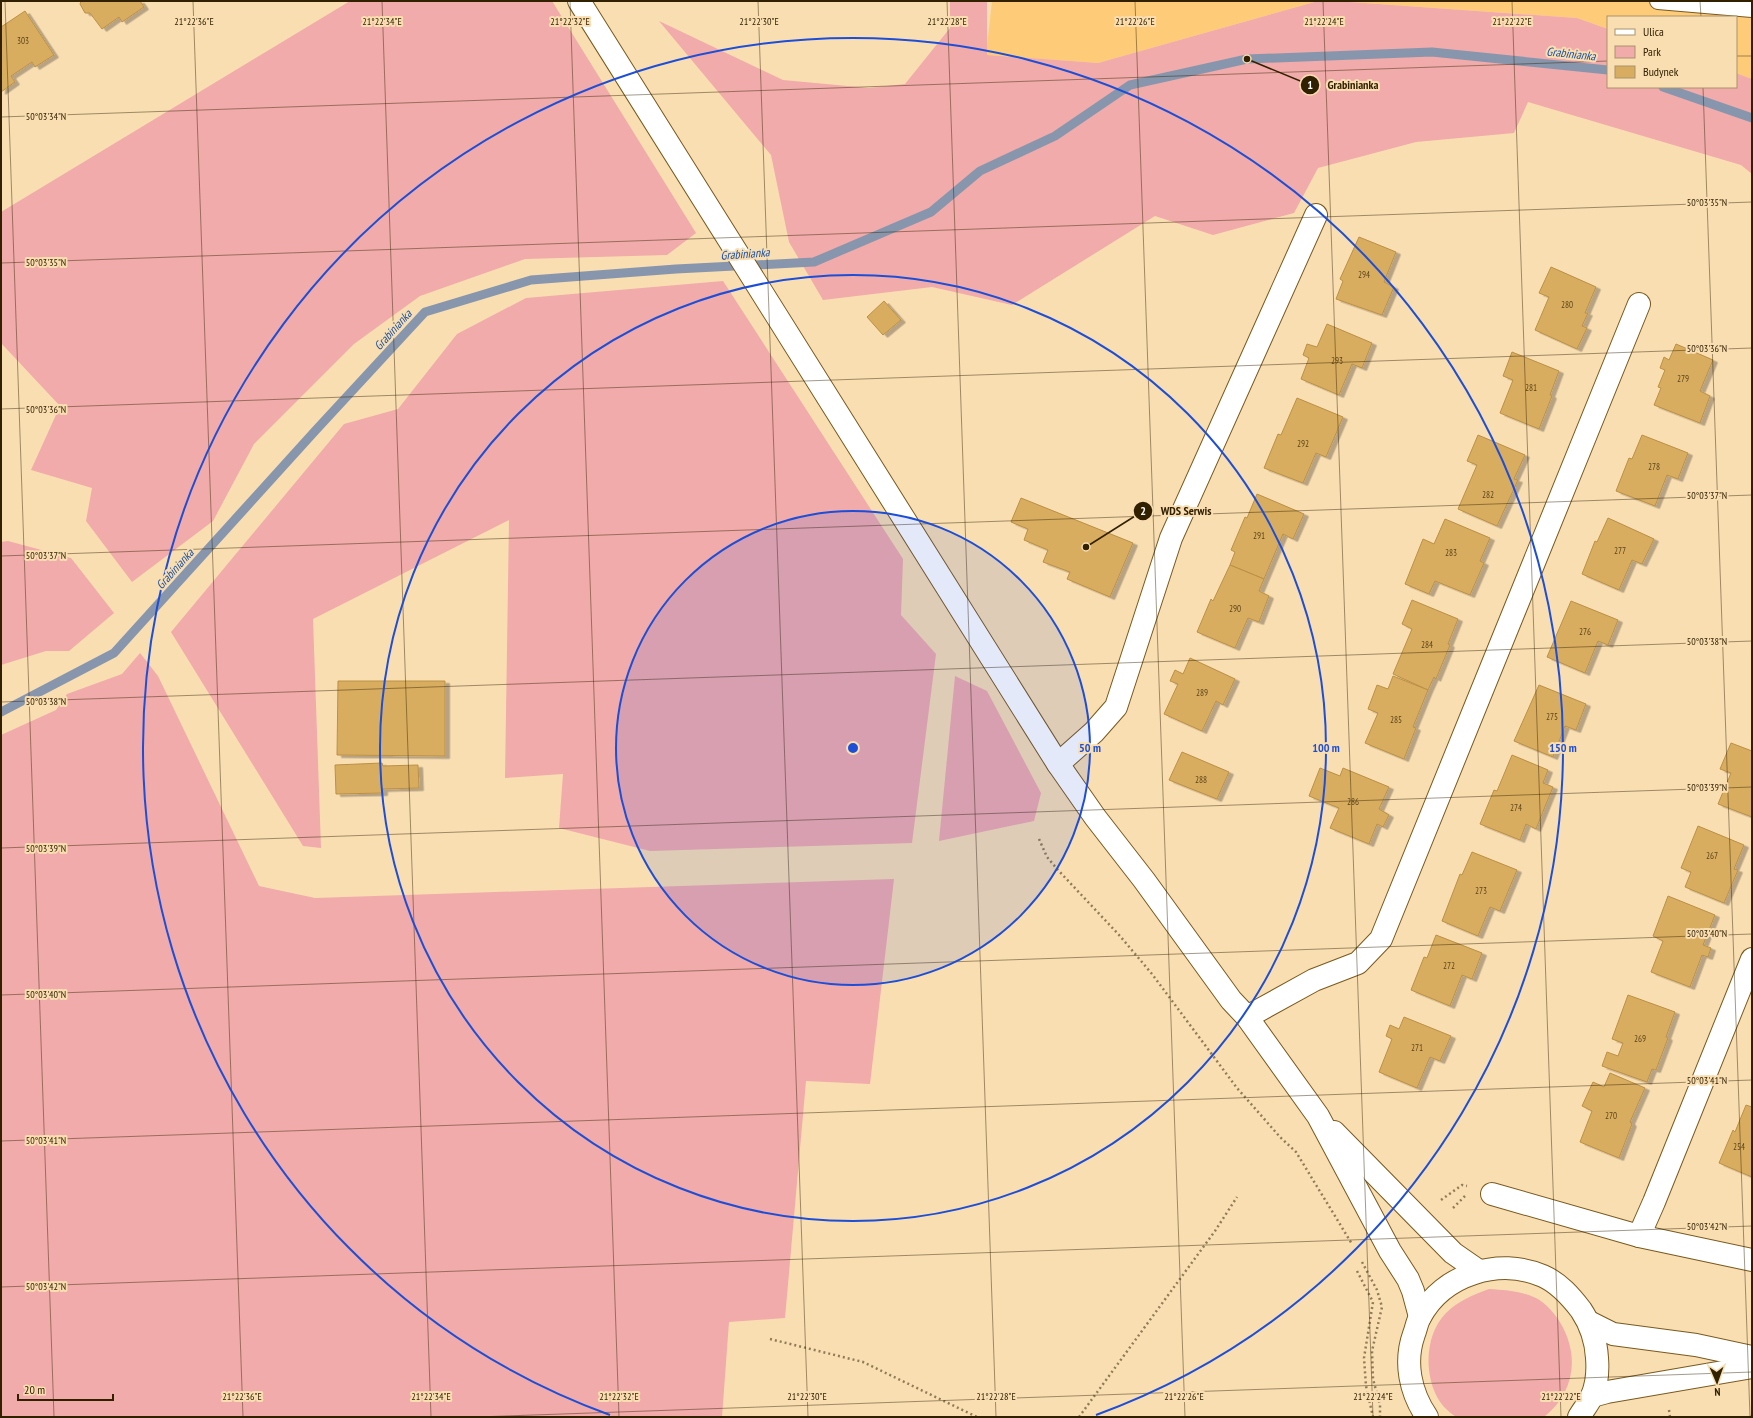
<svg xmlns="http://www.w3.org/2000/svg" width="1753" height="1418" font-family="'PT Sans Narrow',sans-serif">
  <defs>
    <filter id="shadow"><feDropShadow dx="4.5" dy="2.5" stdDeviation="0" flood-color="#0004"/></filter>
  </defs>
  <rect width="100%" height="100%" fill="#f9deb2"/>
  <g fill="#fecc78">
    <path d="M992,1H1318L1098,63L986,55Z"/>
    <path d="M1336,1H1752V79L1736,73V17H1608V29L1577,18Z"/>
  </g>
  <g fill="#f1abaa">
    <path d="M350,1H552L696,233L667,255L525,259L420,296L354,344L254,444L213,521L132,582L86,521L92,488L31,470L60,406L1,343V212Z"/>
    <path d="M950,1H987V55L1098,63L1318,1H1336L1577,18L1608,29V87H1736V73L1752,79V174L1741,165L1528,102L1514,133L1416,142L1318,168L1294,213L1213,235L1155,216L1012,305L932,287L823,300L789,242L771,155L659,21L783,80L869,88L905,84L950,28Z"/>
    <path d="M723,281L903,559L901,615L936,654L912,843L650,851L559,828L563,774L505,778L509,520L313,619L321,848L303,846L171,632L344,424L398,409L457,334L526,298Z"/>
    <path d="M8,541L71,558L114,613L69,651H46L1,665V542Z"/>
    <path d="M140,653L158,676L259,886L315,898L894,879L870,1084L806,1081L785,1318L729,1322L722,1417H1V735L56,710L67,694L122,674Z"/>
    <path d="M955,676L987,691L1041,793L1034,821L939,841Z"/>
    <path d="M1489,1289C1506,1290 1521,1291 1536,1298C1546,1303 1556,1315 1561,1324C1580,1357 1574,1393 1544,1417H1456C1452,1414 1448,1411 1444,1407C1423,1383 1423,1336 1446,1313C1458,1301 1473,1295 1489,1289Z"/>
  </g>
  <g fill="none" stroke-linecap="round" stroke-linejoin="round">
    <g stroke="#8796ac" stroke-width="9">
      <path d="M1663,87L1752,118"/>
      <path d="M1,712L114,653L315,431L425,312L531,280L676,269L814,262L931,212L980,171L1055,136L1130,85L1247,59L1432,52L1608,70"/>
    </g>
  </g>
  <g fill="#d9ad61" stroke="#bb9044" filter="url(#shadow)">
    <path d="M81,1H140L144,7L122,22L119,17L102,29L90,13H85L80,4Z"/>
    <path d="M25,11L54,55L35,67L32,62L11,76L15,82L1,92V27Z"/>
    <path d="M1359,237L1396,252L1384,282L1394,287L1382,315L1336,299L1343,281L1340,279Z"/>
    <path d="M1551,267L1596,287L1585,313H1588L1582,326L1587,328L1577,349L1535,330L1549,297L1539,293Z"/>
    <path d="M884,301L901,320L883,335L867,317Z"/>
    <path d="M1327,324L1372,343L1362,368L1352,364L1339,395L1301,379L1309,358L1303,355L1307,344L1317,347Z"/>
    <path d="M1676,344L1713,360L1700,391L1710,396L1700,423L1654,405L1661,388L1658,387L1665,370L1660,368L1664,357L1669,360Z"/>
    <path d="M1512,352L1559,371L1550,395L1552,396L1539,429L1500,413L1513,380L1503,376Z"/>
    <path d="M1297,398L1343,417L1326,457L1316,453L1303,483L1264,468L1278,434L1281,435Z"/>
    <path d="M1478,435L1525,455L1514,479L1518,480L1497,526L1458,509L1477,465L1467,461Z"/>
    <path d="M1642,435L1688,453L1678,479L1667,475L1655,506L1616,491L1629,458L1632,459Z"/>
    <path d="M1257,494L1304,514L1293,539L1283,534L1264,579L1230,565L1235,552L1231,550L1245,517L1247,518Z"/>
    <path d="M1021,498L1133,543L1110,597L1067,579L1070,572L1043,562L1048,550L1024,540L1028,529L1011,522Z"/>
    <path d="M1608,518L1654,539L1642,564L1632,560L1619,590L1582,574L1595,541L1597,542Z"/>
    <path d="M1445,519L1490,538L1480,561L1484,563L1470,595L1435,581L1429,594L1405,584L1423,539L1434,544Z"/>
    <path d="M1230,565L1264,579L1259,591L1269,596L1259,622L1248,618L1235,648L1197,632L1211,599L1213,601Z"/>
    <path d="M1412,600L1458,619L1448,644L1450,645L1436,679L1434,677L1428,690L1393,674L1412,629L1402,624Z"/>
    <path d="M1571,601L1618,620L1608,645L1598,641L1585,673L1547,657Z"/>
    <path d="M1190,658L1235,679L1223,705L1216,701L1202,731L1164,714L1178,684L1170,681L1175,670L1183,674Z"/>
    <path d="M1393,676L1428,690L1413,727L1416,728L1404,759L1365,743L1378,713L1368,709L1377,685L1388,689Z"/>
    <path d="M338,681H445V756L337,755Z"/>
    <path d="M1539,685L1586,704L1576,730L1565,726L1553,757L1514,741Z"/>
    <path d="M1731,743L1752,751V817L1718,804L1731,773L1720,769Z"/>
    <path d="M1182,752L1229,772L1217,799L1169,780Z"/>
    <path d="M1512,755L1548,770L1543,783L1553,787L1536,829L1526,824L1520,840L1480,824L1494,790L1497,791Z"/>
    <path d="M382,763L383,766L418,765L419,788L383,789V793L336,794L335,765Z"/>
    <path d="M1320,768L1340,776L1343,768L1389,787L1379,809L1389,815L1383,827L1377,824L1369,844L1330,828L1339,808L1309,796Z"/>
    <path d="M1698,826L1744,845L1734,869L1738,870L1724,903L1685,887L1691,872L1681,868Z"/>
    <path d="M1472,852L1517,870L1500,911L1490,907L1478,936L1442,921L1460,874L1462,875Z"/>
    <path d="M1668,896L1715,915L1703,945L1711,948L1708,957L1702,955L1690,987L1651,972L1663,941L1653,936Z"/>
    <path d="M1436,935L1482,953L1472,979L1462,975L1450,1006L1411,990L1424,957L1427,958Z"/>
    <path d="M1628,995L1675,1012L1666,1037L1668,1038L1656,1070L1652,1069L1647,1082L1602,1066L1607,1052L1618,1056L1623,1043L1612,1039Z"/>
    <path d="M1404,1017L1451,1036L1440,1061L1430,1057L1417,1088L1379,1072L1392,1039L1386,1036L1390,1025L1399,1029Z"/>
    <path d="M1610,1073L1645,1088L1630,1122L1632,1124L1619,1158L1580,1142L1592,1111L1582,1106L1593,1082L1604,1087Z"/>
    <path d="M1746,1105L1752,1107V1177L1719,1163L1733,1130L1735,1132Z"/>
  </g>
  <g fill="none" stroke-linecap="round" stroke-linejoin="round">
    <g stroke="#79591d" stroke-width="18">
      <path id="service" d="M1658,1L1752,9"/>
    </g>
    <g stroke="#79591d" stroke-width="24">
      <g id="minor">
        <path d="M1058,764L1094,732L1116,707L1171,538L1316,215"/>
        <path d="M1247,1017L1314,980L1358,963L1381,939L1639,304"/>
        <path d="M1492,1194L1639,1236L1752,1260"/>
        <path d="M1639,1236L1654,1202L1752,959"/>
      </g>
    </g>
    <g stroke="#79591d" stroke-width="24">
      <g id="tertiary">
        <path d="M579,1L1058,764L1095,817L1144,880L1231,1000L1247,1017L1318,1116L1390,1251L1408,1279L1413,1291L1420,1317"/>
        <path d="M1334,1132L1453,1253L1479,1271"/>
        <path d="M1589,1322L1613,1334L1696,1345L1752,1357"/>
        <path d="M1592,1396L1607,1392L1752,1367"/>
        <path d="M1427,1417C1410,1392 1404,1362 1414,1334C1416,1329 1417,1322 1420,1317C1443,1274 1499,1257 1543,1276C1559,1283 1571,1297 1581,1310C1591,1325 1596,1340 1597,1358C1598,1370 1597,1384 1592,1396C1589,1403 1583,1410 1579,1417"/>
      </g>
    </g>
    <g stroke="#927c56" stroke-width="2.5" stroke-dasharray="2 3" stroke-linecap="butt">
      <path d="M1039,839L1047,857L1058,870L1120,936L1152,974L1237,1088L1280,1137L1296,1152L1352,1244"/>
      <path d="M1441,1200L1462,1185L1467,1186"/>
      <path d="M1453,1208L1465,1196"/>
      <path d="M1362,1262L1377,1290L1382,1307L1372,1351L1373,1379L1380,1405V1417"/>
      <path d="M1357,1271L1373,1302L1364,1358L1366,1386L1373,1417"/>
      <path d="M770,1339L863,1362L977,1417"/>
      <path d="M1669,1410L1670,1417"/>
      <path d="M1079,1417L1215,1231L1237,1197"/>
      <path d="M1750,1417H1752"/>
    </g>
    <use href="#service" stroke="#fff" stroke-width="16"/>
    <use href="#minor" stroke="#fff" stroke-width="22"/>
    <use href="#tertiary" stroke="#fff" stroke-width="22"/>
  </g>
  <path fill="none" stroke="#322101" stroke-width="1" stroke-opacity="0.45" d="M5,1L54,1417M193,1L243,1417M382,1L431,1417M570,1L619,1417M758,1L808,1417M947,1L996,1417M1135,1L1185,1417M1323,1L1373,1417M1512,1L1561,1417M1700,1L1701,17M1736,56H1752M1703,87L1750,1417M1,117L1608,61M1,263L1752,202M1,409L1752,348M1,556L1752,495M1,702L1752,641M1,848L1752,787M1,995L1752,934M1,1141L1752,1080M1,1287L1752,1226M477,1417L1752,1372"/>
  <circle cx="853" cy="748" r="237" fill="#1d4ed8" fill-opacity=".12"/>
  <g fill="none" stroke="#1d4ed8" stroke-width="2">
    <circle cx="853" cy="748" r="237"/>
    <circle cx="853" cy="748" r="473"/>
    <path d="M610 1415A710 710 0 1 1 1096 1415"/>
  </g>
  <g text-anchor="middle" stroke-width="4" stroke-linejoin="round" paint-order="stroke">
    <g font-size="9" fill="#5c4419">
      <text x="23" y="44">303</text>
      <text x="1364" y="278">294</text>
      <text x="1567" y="308">280</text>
      <text x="1337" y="364">293</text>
      <text x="1683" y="382">279</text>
      <text x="1531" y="391">281</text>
      <text x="1303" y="447">292</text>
      <text x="1654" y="470">278</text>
      <text x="1488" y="498">282</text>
      <text x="1259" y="539">291</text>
      <text x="1620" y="554">277</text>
      <text x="1451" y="556">283</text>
      <text x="1235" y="612">290</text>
      <text x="1585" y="635">276</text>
      <text x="1427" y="648">284</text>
      <text x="1202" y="696">289</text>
      <text x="1552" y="720">275</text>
      <text x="1396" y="723">285</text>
      <text x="1201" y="783">288</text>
      <text x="1353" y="805">286</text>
      <text x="1516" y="811">274</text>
      <text x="1712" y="859">267</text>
      <text x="1481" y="894">273</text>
      <text x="1449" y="969">272</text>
      <text x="1640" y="1042">269</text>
      <text x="1417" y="1051">271</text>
      <text x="1611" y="1119">270</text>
      <text x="1739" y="1150">254</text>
    </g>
    <g font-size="12" font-style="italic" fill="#1951a6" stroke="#f9deb2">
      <text transform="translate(1571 54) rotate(6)" y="4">Grabinianka</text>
      <text transform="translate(745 254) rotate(-4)" y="4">Grabinianka</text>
      <text transform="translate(393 330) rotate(-48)" y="4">Grabinianka</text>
      <text transform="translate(175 569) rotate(-48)" y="4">Grabinianka</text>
    </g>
  </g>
  <g font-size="10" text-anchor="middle" fill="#322101" stroke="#f9deb2" stroke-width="4" stroke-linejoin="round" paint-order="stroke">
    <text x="194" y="25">21°22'36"E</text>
    <text x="382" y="25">21°22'34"E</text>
    <text x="570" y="25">21°22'32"E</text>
    <text x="759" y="25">21°22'30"E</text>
    <text x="947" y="25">21°22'28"E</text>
    <text x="1135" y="25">21°22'26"E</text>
    <text x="1324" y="25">21°22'24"E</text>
    <text x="1512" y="25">21°22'22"E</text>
    <text x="46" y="120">50°03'34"N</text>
    <text x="1707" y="206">50°03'35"N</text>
    <text x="46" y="266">50°03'35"N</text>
    <text x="1707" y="352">50°03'36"N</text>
    <text x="46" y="413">50°03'36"N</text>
    <text x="1707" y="499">50°03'37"N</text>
    <text x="46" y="559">50°03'37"N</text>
    <text x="1707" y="645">50°03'38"N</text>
    <text x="46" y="705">50°03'38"N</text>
    <text x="1707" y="791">50°03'39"N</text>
    <text x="46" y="852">50°03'39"N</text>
    <text x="1707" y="937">50°03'40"N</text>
    <text x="46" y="998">50°03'40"N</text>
    <text x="1707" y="1084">50°03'41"N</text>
    <text x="46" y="1144">50°03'41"N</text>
    <text x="1707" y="1230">50°03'42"N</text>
    <text x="46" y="1290">50°03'42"N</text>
    <text x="242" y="1400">21°22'36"E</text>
    <text x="431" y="1400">21°22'34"E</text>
    <text x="619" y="1400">21°22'32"E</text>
    <text x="807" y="1400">21°22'30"E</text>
    <text x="996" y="1400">21°22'28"E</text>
    <text x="1184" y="1400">21°22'26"E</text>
    <text x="1373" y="1400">21°22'24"E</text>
    <text x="1561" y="1400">21°22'22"E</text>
  </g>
  <circle cx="853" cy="748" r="6" fill="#1d4ed8" stroke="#f9deb2" stroke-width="2"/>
  <g font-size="12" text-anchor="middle" font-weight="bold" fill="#1d4ed8" stroke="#f9deb2" stroke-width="4" stroke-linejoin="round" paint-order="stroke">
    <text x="1090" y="752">50 m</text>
    <text x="1326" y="752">100 m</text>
    <text x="1563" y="752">150 m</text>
  </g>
  <path fill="none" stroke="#322101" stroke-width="1.5" d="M1247 59L1310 85M1086 547L1143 511"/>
  <g fill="#322101" stroke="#f9deb2" stroke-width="1.5">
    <circle cx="1247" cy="59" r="4"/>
    <circle cx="1086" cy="547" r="4"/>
    <circle cx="1310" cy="85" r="10"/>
    <circle cx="1143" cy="511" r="10"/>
  </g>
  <g font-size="12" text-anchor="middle" font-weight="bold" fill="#fff">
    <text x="1310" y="89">1</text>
    <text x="1143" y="515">2</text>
  </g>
  <g font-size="12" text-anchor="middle" font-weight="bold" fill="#322101" stroke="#f9deb2" stroke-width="4" stroke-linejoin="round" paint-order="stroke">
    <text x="1353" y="89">Grabinianka</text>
    <text x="1186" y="515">WDS Serwis</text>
  </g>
  <rect width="1753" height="1418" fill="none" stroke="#322101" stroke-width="4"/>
  <rect x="1607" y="16" width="130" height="72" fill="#f9deb2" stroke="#a9926b"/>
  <rect x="1615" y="29" width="20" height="6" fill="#ffffff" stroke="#a9926b"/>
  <text x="1643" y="36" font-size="12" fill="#322101">Ulica</text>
  <rect x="1615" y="46" width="20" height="12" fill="#f1abaa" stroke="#a9926b"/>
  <text x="1643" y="56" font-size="12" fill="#322101">Park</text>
  <rect x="1615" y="66" width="20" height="12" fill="#d9ad61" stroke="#a9926b"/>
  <text x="1643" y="76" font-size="12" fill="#322101">Budynek</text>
  <g transform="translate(1717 1382) rotate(178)" stroke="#f9deb2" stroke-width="3" paint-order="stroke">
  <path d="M0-3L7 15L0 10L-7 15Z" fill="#322101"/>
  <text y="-6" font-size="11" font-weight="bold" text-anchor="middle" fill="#322101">N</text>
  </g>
  <path d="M18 1394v6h95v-6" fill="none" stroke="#322101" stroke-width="2"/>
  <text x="24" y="1394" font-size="12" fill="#322101" stroke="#f9deb2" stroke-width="3" paint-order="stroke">20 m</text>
</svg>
